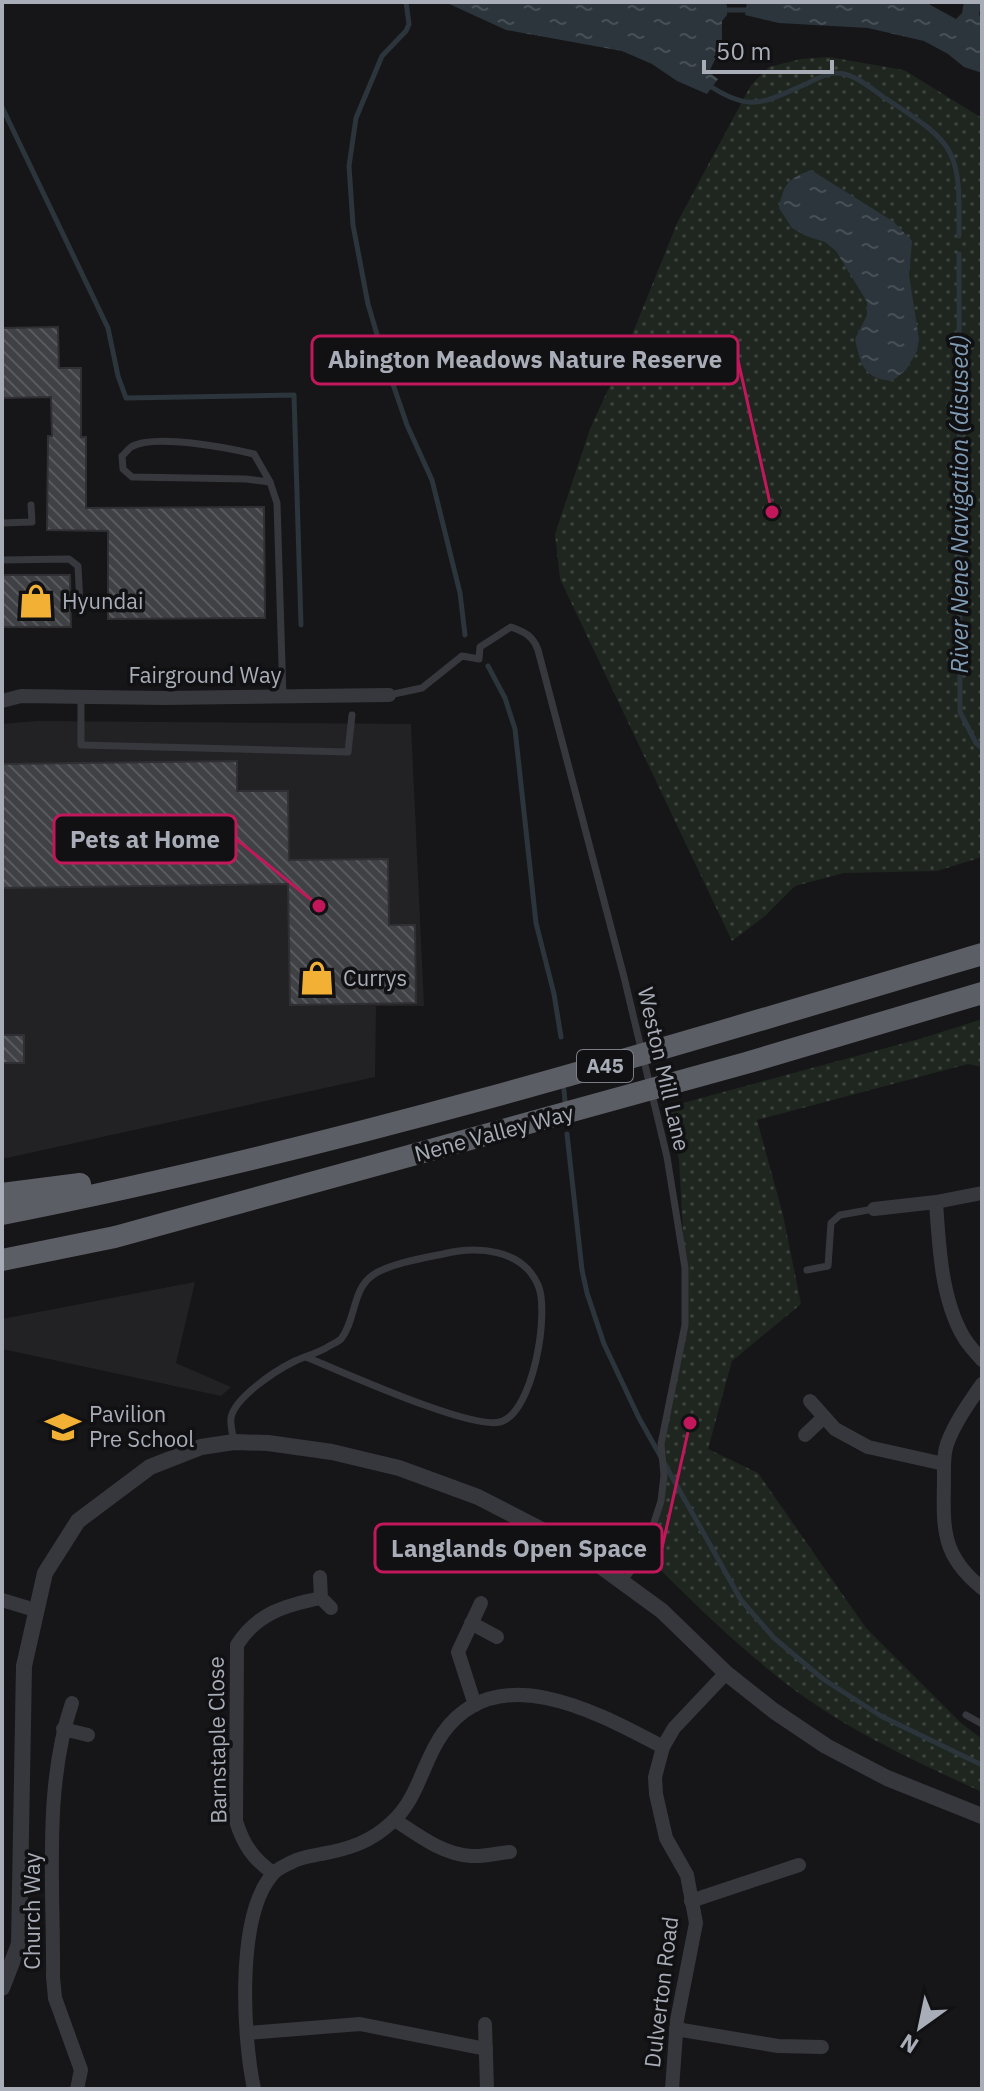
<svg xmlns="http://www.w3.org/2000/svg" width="984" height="2091" font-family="'IBM Plex Sans',sans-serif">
  <defs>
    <pattern id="park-dots" width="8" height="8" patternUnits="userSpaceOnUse" patternTransform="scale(2)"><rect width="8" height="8" fill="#1e261f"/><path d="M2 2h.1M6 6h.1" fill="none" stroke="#3c433d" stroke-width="1.8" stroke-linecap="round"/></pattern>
    <pattern id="water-ripples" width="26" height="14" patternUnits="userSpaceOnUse" patternTransform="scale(2)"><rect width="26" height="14" fill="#2c353c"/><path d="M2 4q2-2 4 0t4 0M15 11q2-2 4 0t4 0" fill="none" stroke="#485056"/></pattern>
    <pattern id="building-back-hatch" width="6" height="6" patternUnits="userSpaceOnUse" patternTransform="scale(2)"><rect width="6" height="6" fill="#404145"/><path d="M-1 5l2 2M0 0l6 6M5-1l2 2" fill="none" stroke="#595a5e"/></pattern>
  </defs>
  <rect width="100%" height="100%" fill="#161618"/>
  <g fill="#222225">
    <path d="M37,721L411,724L424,1006H376L375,1077L2,1159V724Z"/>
    <path d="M195,1282L176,1363L231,1387L221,1396L2,1349V1319Z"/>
  </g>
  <g fill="url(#park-dots)">
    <path d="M829,57L904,70L982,118V857L937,871L844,873L795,886L765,916L732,941L560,579L555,534L590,429L623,357L678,221L751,85L769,67L801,59Z"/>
    <path d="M982,1019V1067L968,1064L757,1120L783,1215L801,1304L732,1361L708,1449L758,1473L866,1628L960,1722L982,1739V1792C910,1759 836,1725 774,1674C728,1637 685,1595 644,1553L661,1501V1444L685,1325V1268L679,1160L668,1107L923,1038Z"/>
  </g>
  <g fill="url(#water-ripples)">
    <path d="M445,2H722L727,5V15L722,21V45L709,72L718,79L707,94L677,81L652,64L622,51L506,30Z"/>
    <path d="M747,2H925L956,19L962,13L964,2H982L979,14L982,20V73L964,67L948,54L924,41L868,28L779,23L745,15Z"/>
    <path d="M811,170L894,222L912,241L909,275L919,339L917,351L906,370L892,381C863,378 861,365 855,339L867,315V302L858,287L836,251L825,242L806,236L792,228L779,208C784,184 787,179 811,170Z"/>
  </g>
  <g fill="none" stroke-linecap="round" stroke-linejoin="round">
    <g stroke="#2c353c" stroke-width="5">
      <path d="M406,2L409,24L406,31L382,56L356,118L349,166L353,225L368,304L383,355L407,425L432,480L460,593L465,635"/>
      <path d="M721,10H751"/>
      <path d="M707,84C751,114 764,102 808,83C816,79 828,72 837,73C854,73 872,89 885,98C958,145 960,150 959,236"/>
      <path d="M2,107L108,328L118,376L126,398L294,395L301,625"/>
      <path d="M959,254L960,712L976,743L982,748"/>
      <path d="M488,666L505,698L515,729L536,923L554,994L561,1037"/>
      <path d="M564,1090L565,1101"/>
      <path d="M567,1134L582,1270L587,1293L604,1344L639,1418L741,1600L774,1638L823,1679L881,1716L982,1765"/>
    </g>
  </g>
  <g fill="url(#building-back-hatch)" stroke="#303034" stroke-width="2">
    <path d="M58,327L59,368H81V437H86V508L264,507L265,618L108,619V531L47,530L48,436H52L51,397L2,398V328Z"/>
    <path d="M2,575H70L71,627H2Z"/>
    <path d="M237,761V791H288L289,860L388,859L389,925H415L416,1003L290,1005L288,884L2,888V764Z"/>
    <rect x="2" y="1035" width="22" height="28"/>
  </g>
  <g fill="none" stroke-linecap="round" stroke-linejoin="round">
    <g stroke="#37383d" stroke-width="7">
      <path d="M270,482L246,479L132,477L123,469L122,456C123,456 130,447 131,447C154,433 228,448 254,454L270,482L277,503L283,697"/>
      <path d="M2,523L32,522L31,505"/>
      <path d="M2,560L69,559L78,566L80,604"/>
      <path d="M389,695L422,688L462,656L479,659L480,647L511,627C525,632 533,636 538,650L624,977L667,1157L685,1268V1325L661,1444L664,1475L661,1501L644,1553L623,1582"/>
      <path d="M81,697V745L348,752L352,715"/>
      <path d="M807,1270L828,1266L831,1223L840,1215L874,1209"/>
      <path d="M234,1442C233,1435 230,1425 231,1418C234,1398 275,1371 293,1362C303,1357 315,1354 326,1348C330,1345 338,1342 341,1339C356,1320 352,1289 373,1275C389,1264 423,1258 443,1254C476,1246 522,1248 538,1285C550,1312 533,1414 500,1422C470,1430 341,1371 306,1357"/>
      <path d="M966,1715L982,1724"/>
    </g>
    <g stroke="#37383d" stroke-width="14">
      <path d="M2,701L21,696L164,698L389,695"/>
      <path d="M936,1202L982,1193"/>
      <path d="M874,1209L936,1202C939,1245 941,1298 963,1336C968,1345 976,1353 982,1360"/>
      <path d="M982,1384C969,1403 955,1422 947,1444C943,1455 944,1469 944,1481C943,1530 942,1556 982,1588"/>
      <path d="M810,1401L835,1429L868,1447L944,1464"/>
      <path d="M805,1435L824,1417"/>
      <path d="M320,1577L321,1598L331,1608"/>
      <path d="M2,1600L35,1610"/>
      <path d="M471,1623L497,1637"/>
      <path d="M72,1703C43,1788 54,1888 53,1977L55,1998L81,2070L77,2089"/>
      <path d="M475,1705L458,1652L481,1603"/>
      <path d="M63,1729L88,1735"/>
      <path d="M395,1820C418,1835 442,1854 471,1856C483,1857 497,1853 510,1852"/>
      <path d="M273,1873C253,1859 243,1844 236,1821L237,1645C257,1613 286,1605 321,1598"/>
      <path d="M691,1901L799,1865"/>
      <path d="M485,2024L487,2089"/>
      <path d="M676,2029L778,2046L822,2047"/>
      <path d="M247,2033L360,2024L486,2049"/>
      <path d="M254,2089C243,2037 236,1917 272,1875C276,1869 286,1865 292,1862C301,1857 312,1856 321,1854C349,1849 371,1842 392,1822C419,1798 422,1762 443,1733C498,1656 600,1714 663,1747"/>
      <path d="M672,2089L677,2020L696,1923L687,1875L666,1838L656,1794L655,1777L663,1747L674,1728L726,1673"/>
    </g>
    <path stroke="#37383d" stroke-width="16" d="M2,1988L19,1944L24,1666L45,1573L78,1521L150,1467L201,1447L234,1442L268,1443L332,1452L399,1468L478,1497L573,1546L662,1611L726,1673L774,1711L826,1746L887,1778L982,1816"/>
    <g stroke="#5b5e65" stroke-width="22">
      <path d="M2,1194L80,1184"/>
      <path d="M2,1214C334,1149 658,1051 982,954"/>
      <path d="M2,1260L115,1237L746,1063L982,993"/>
    </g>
  </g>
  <defs>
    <g id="shop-bare" transform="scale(2.76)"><path d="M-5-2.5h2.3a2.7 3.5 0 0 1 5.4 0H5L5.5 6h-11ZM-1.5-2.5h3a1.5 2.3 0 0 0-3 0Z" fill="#f2b134" stroke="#111113" stroke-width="2.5" paint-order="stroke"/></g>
    <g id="school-bare" transform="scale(2.76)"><path d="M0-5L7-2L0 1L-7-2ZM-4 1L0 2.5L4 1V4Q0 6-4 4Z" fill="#f2b134" stroke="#111113" stroke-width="2.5" paint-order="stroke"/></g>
  </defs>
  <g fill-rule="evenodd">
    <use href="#shop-bare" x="36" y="601"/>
    <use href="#shop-bare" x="317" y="978"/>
    <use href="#school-bare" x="63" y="1427"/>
  </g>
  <g text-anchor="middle" stroke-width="7" stroke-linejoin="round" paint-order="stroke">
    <rect fill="#111113" stroke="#7b7e86" stroke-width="2" x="577" y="1050" width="56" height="32" rx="6"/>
    <g font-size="20" font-weight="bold" fill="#a8adb8">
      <text x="605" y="1073">A45</text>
    </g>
    <g font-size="22" fill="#a8adb8" stroke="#111113" text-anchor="start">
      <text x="62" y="609">Hyundai</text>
      <text x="343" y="986">Currys</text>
      <text x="89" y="1422">Pavilion<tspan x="89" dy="25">Pre School</tspan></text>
    </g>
    <g font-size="22" fill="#a8adb8" stroke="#111113">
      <text x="205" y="683">Fairground Way</text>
      <text transform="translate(664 1069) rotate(77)" y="8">Weston Mill Lane</text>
      <text transform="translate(494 1133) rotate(-15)" y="8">Nene Valley Way</text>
      <text transform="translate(217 1740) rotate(-91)" y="8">Barnstaple Close</text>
      <text transform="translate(32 1911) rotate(-90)" y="8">Church Way</text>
      <text transform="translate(661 1992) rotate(-83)" y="8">Dulverton Road</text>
    </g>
    <g font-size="24" font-style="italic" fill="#7f9bb3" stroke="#111113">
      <text transform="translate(960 504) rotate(-90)" y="8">River Nene Navigation (disused)</text>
    </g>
  </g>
  <path fill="none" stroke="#c2185b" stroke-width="3" d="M772 512L738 360M319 906L236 839M690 1423L662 1548"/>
  <g fill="#c2185b" stroke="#111113" stroke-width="3">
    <circle cx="772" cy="512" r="8"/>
    <circle cx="319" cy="906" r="8"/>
    <circle cx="690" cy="1423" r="8"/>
  </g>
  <g fill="#111113" stroke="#c2185b" stroke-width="3">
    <rect x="312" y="336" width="426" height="48" rx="8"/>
    <rect x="54" y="815" width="182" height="48" rx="8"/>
    <rect x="375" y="1524" width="287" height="48" rx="8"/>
  </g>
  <g font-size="24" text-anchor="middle" font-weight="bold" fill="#a8adb8">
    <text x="525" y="368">Abington Meadows Nature Reserve</text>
    <text x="145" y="848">Pets at Home</text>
    <text x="519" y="1557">Langlands Open Space</text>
  </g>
  <rect width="984" height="2091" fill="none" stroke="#a8adb8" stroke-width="8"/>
  <g transform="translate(920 2027) rotate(213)" stroke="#111113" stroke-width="6" paint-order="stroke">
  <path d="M0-6L14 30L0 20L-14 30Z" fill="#a8adb8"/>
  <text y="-12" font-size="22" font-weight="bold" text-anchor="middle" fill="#a8adb8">N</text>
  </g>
  <path d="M704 60v12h128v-12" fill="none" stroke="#a8adb8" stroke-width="4"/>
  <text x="716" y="60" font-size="24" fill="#a8adb8" stroke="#111113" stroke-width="6" paint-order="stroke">50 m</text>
</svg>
